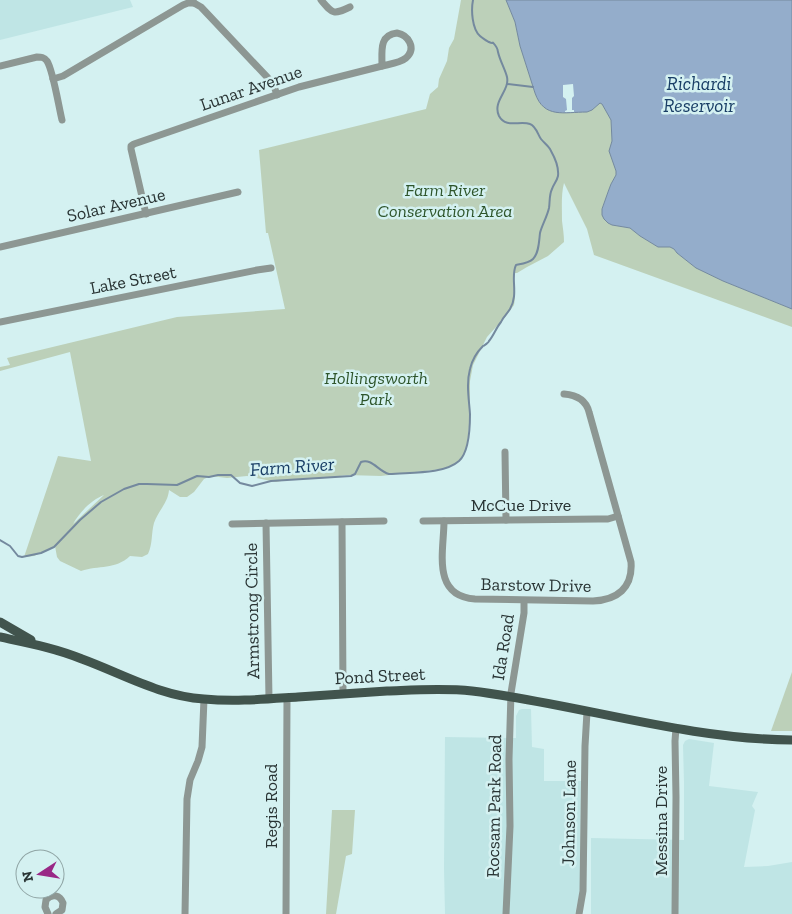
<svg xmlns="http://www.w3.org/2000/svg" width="792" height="914" font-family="'Zilla Slab',serif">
  <rect width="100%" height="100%" fill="#d4f1f1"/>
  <g fill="#bfe5e5">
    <path d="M0,0H130L133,7L0,40Z"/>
    <path d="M522,709H531L532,747L544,749V781H581L580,891L575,914H445L444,868L445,737L516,738V716L519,710Z"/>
    <path d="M689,739L714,743L709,786L758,792L752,806L755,810L744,867L768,866L792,862V914H591V838L684,840V782L683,745L685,741Z"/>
  </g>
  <g fill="#bcd0b9" fill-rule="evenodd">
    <path d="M461,0H506L515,22L520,46L535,93C544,118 565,112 587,112L592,110L600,103L602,104L611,120L612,141L610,151L616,171V175L611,184L608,192L602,209L604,219L608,223L612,225L630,228L640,236L658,247H670L674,249L677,253L696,268L723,281L792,309V327L594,255L587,229L564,183C561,194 562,209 562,221C563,229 564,235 564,242L548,256L527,267L517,273H513L515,298L514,305L506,316L487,337L473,365L470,381V416L467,447L463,457L453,465L442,469L381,476L347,475L317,479H292L276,482L247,476L227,478L211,476L204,479L194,492L187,497H180L169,490C168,503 158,511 154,523C151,534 153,543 148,554L142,557L130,556C115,570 99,565 81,571L60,561L57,557L55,546L34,556L24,557L58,456L91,461L70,352L0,371V367L10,365L7,358L177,317L285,309L268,233H266L259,150L426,109L430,94L438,87L439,79L447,61L449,48L454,39ZM104,495L73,524C80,512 91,500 104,495Z"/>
    <path d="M792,672V731H771Z"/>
    <path d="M332,810H355L352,854L346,856L336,914H326Z"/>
  </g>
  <path fill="#94adcb" stroke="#74899e" d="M506,0H792V309L723,281L696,268L677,253L674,249L670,247H658L640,236L630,228L612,225L608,223L604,219L602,215V209L608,192L611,184L616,175V171L609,151L612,141L611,120L602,104L600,103L592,110L587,112C564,112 544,119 535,93L520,46L515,22Z"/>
  <path fill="#d4f1f1" d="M573,84L574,96L572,98V110H574V112H565V111L567,110L566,99L563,97V85Z"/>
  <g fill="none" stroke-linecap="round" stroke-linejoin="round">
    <g stroke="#74899e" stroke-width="2">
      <path d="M507,84L533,87"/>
      <path d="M0,540L10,546L18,556L22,557L41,553L54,547L80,520L101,502L124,489L139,484H147L177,485L197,476L209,477L218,475H231L240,483L252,486L271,481L351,476L355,474L361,462C372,458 378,471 389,474C409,472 443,475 459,461C469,452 470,427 470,414C469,399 466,384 470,369C472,360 477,352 483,346C484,346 489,342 489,341C494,335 496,328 501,322C503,317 507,314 510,309C519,294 510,277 516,265C521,264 529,263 533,259C539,253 539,241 540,233C542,225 547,217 549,208C550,202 549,195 552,189C553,185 557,181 558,176C559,167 555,158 551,151C549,146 544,143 541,139C538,135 536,126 530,124C520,120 506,129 499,116C492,101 510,91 507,77C505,69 500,61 498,52C497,48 498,49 495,45C491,40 495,45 489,42C488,42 481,37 480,36C472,29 471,10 473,0"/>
    </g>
    <g stroke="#8d9793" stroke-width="7">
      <path d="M321,0C333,14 333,15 350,7"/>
      <path d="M194,3L201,7L268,78L274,86L277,95"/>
      <path d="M397,33C408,35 417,48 406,58C400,63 390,64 382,66C382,51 379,35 397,33Z"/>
      <path d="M0,66L37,57C41,57 44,57 47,61C53,70 59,108 62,120"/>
      <path d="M53,79L63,76L183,5L188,3H194"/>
      <path d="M146,214L131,149V146L134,144L299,87L382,66"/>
      <path d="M0,247L238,192"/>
      <path d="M0,322L257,270L271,268"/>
      <path d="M505,452L506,520"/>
      <path d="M423,521L598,519H608L618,516"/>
      <path d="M444,521C444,550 431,596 475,599L593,601C617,600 633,588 631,562L589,412C586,400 576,395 564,394"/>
      <path d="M342,522L343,694"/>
      <path d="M266,523L269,699"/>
      <path d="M232,524L384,521"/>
      <path d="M48,914L45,907L46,900C52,893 60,895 63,903L62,910L56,914"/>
      <path d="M185,914L187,799L190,780L198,761L202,747L204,699"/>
      <path d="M286,914L287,698"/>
      <path d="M506,914L510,826L509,759L511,693L524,613V601"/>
      <path d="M579,914L583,891L585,746L587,712"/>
      <path d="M675,914L676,797L675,741L676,728"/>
    </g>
    <g stroke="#41544d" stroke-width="9">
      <path d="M0,622L31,640"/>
      <path d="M0,637C28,643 55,648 82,659C123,674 160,696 204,699C235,702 267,699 298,697C327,695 357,693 387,691C415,690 443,688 472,691C578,704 684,739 792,740"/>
    </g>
  </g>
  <g text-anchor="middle" stroke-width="5" stroke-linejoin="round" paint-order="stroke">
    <g font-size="18" fill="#293434" stroke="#d4f1f1">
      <text transform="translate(251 88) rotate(-19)" y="6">Lunar Avenue</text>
      <text transform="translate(116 205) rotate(-13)" y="6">Solar Avenue</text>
      <text transform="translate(133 280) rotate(-11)" y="6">Lake Street</text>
      <text x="521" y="511">McCue Drive</text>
      <text transform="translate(536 585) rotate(1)" y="6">Barstow Drive</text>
      <text transform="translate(252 611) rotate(-91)" y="6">Armstrong Circle</text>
      <text transform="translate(503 647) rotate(-81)" y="6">Ida Road</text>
      <text transform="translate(380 676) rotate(-3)" y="6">Pond Street</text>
      <text transform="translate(271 806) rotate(-90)" y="6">Regis Road</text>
      <text transform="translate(494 806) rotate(-89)" y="6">Rocsam Park Road</text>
      <text transform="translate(569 813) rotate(-89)" y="6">Johnson Lane</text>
      <text transform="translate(661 821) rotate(-90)" y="6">Messina Drive</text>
    </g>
    <g font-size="18" font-style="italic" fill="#2e552b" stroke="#d4f1f1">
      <text x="445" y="196">Farm River<tspan x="445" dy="21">Conservation Area</tspan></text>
      <text x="376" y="384">Hollingsworth<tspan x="376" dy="21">Park</tspan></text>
    </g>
    <g font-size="19" font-style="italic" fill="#183d65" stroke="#d4f1f1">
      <text x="699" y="90">Richardi<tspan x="699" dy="22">Reservoir</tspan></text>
      <text transform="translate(292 466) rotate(-4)" y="7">Farm River</text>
    </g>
  </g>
  <g transform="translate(40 874) rotate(258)"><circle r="24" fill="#d4f1f1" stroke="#90a5a5"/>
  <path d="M0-4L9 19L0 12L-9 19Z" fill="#992886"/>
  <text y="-8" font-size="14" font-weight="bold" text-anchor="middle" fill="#293434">N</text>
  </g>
</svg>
